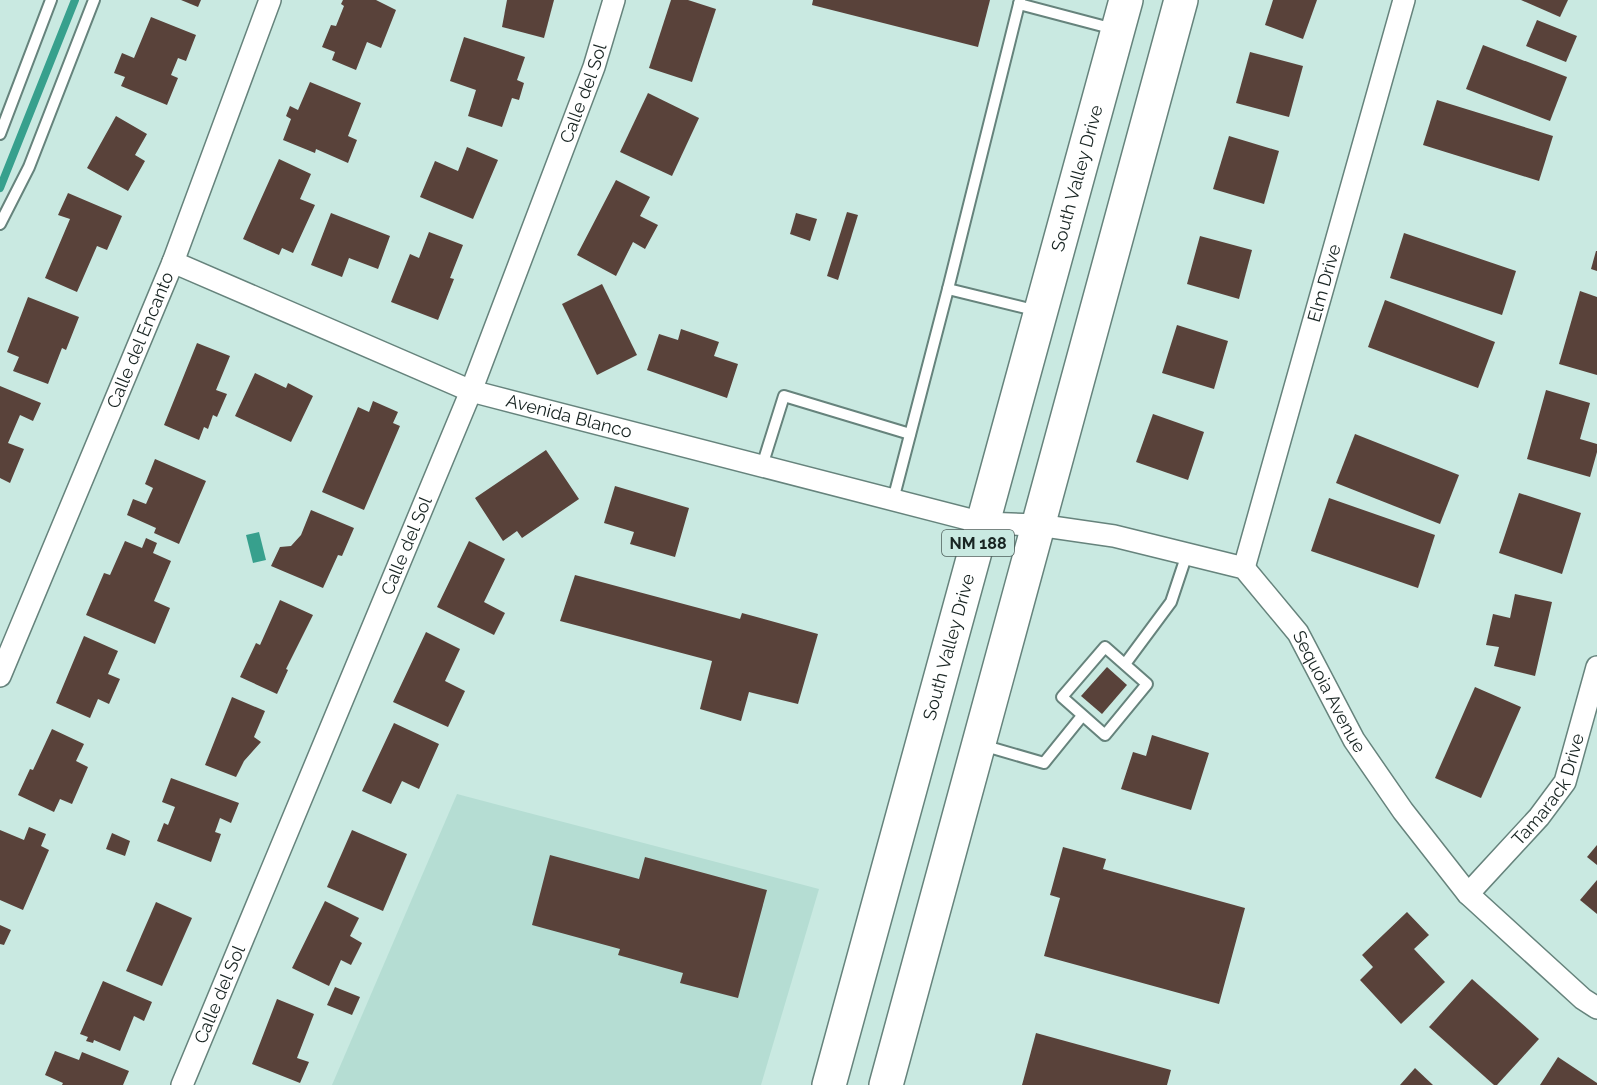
<svg xmlns="http://www.w3.org/2000/svg" width="1597" height="1085" font-family="Raleway,sans-serif">
  <rect width="100%" height="100%" fill="#c9e9e1"/>
  <path fill="#b5ddd3" d="M457,794L819,889L761,1085H332Z"/>
  <path fill="#37a08d" d="M259,532L266,560L253,563L246,535Z"/>
  <g fill="none" stroke-linecap="round" stroke-linejoin="round">
    <path stroke="#37a08d" stroke-width="8" d="M0,188L75,0"/>
  </g>
  <g fill="#59423a">
    <path d="M181,0H201L198,7Z"/>
    <path d="M343,0H376L396,10L381,48L367,42L356,70L332,60L335,52L322,47L331,25L336,26L344,6L341,4Z"/>
    <path d="M507,0H554L544,38L502,27Z"/>
    <path d="M671,0H688L716,9L692,82L649,68Z"/>
    <path d="M813,0H990L978,47L812,5Z"/>
    <path d="M1273,0H1317L1303,39L1265,25Z"/>
    <path d="M1521,0H1568L1560,17Z"/>
    <path d="M151,17L196,35L186,61L178,58L171,75L178,78L167,105L121,86L125,77L114,73L122,53L134,58Z"/>
    <path d="M1537,20L1577,36L1566,62L1526,46Z"/>
    <path d="M464,37L525,57L517,80L524,83L519,100L512,98L502,127L468,116L476,90L450,81Z"/>
    <path d="M1483,45L1567,77L1550,121L1466,89Z"/>
    <path d="M1250,52L1303,66L1289,117L1236,103Z"/>
    <path d="M310,82L361,103L348,136L357,140L348,163L316,149L315,153L283,140L291,119L286,116L290,106L298,110Z"/>
    <path d="M648,93L699,118L672,176L620,152Z"/>
    <path d="M1437,100L1553,136L1539,181L1423,145Z"/>
    <path d="M116,116L147,134L135,155L145,161L128,191L87,168Z"/>
    <path d="M1229,136L1279,151L1264,204L1213,189Z"/>
    <path d="M467,147L498,160L473,219L420,197L435,161L458,171Z"/>
    <path d="M279,159L311,174L300,199L315,205L293,253L282,248L279,255L243,239Z"/>
    <path d="M616,180L650,197L640,216L658,225L645,249L633,242L616,276L577,255Z"/>
    <path d="M68,193L122,216L107,250L97,246L77,292L45,278L70,219L58,215Z"/>
    <path d="M847,212L858,215L838,280L827,276Z"/>
    <path d="M331,213L390,236L378,269L349,258L342,277L311,265Z"/>
    <path d="M796,213L817,219L810,241L790,234Z"/>
    <path d="M429,232L463,245L450,278L454,279L438,320L391,302L410,254L419,258Z"/>
    <path d="M1404,233L1516,271L1502,315L1390,278Z"/>
    <path d="M1200,236L1252,250L1239,299L1187,284Z"/>
    <path d="M1596,251H1597V271L1591,269Z"/>
    <path d="M602,284L637,355L597,375L562,304Z"/>
    <path d="M1580,291L1597,297V375L1559,364Z"/>
    <path d="M28,297L79,317L66,350L62,348L48,384L13,371L19,357L7,352Z"/>
    <path d="M1385,300L1495,342L1478,388L1368,347Z"/>
    <path d="M1177,325L1228,341L1214,389L1162,373Z"/>
    <path d="M681,329L719,342L714,356L738,364L727,398L647,370L659,334L678,340Z"/>
    <path d="M197,343L230,356L216,390L227,394L217,417L213,415L208,429L204,427L199,440L164,425Z"/>
    <path d="M255,373L286,388L288,383L313,396L291,442L235,416Z"/>
    <path d="M0,386L41,403L33,421L20,415L8,443L24,449L10,483L0,478Z"/>
    <path d="M1546,390L1590,403L1580,439L1597,444V452L1590,477L1527,459Z"/>
    <path d="M373,401L398,412L393,423L400,426L364,510L322,492L358,407L369,412Z"/>
    <path d="M1153,414L1204,432L1188,480L1136,462Z"/>
    <path d="M1355,434L1459,475L1440,524L1336,483Z"/>
    <path d="M546,450L579,499L522,538L517,531L503,541L475,498Z"/>
    <path d="M155,459L206,481L179,544L154,533L156,528L127,515L133,499L146,504L153,488L145,484Z"/>
    <path d="M615,486L689,508L675,557L630,544L634,532L604,523Z"/>
    <path d="M1519,493L1581,513L1562,574L1499,553Z"/>
    <path d="M1329,498L1435,535L1418,588L1311,551Z"/>
    <path d="M311,510L354,528L342,556L338,555L323,588L271,566L280,547L291,546L301,535Z"/>
    <path d="M146,538L157,543L153,553L171,561L154,601L170,608L155,644L86,615L104,573L110,575L125,541L142,548Z"/>
    <path d="M469,541L505,559L484,602L505,613L494,635L437,607Z"/>
    <path d="M575,575L740,619L742,613L818,634L798,704L749,692L741,721L700,709L712,661L560,621Z"/>
    <path d="M1515,594L1552,602L1535,676L1494,666L1499,647L1486,645L1493,614L1510,618Z"/>
    <path d="M280,600L313,615L286,669L288,670L277,694L240,677L256,643L260,645Z"/>
    <path d="M426,632L460,649L445,681L465,691L448,727L393,702Z"/>
    <path d="M84,636L118,651L108,674L120,679L109,704L98,699L90,718L56,703Z"/>
    <path d="M1107,667L1127,685L1102,714L1081,696Z"/>
    <path d="M1475,687L1521,707L1481,798L1435,778Z"/>
    <path d="M232,697L265,711L254,737L261,742L244,761L236,777L205,765Z"/>
    <path d="M394,723L439,744L419,789L402,781L391,804L362,791Z"/>
    <path d="M52,729L84,744L76,761L88,767L72,804L60,799L54,812L18,795L30,769L33,770Z"/>
    <path d="M1152,735L1209,753L1191,810L1121,789L1133,752L1146,756Z"/>
    <path d="M171,778L239,803L231,823L220,818L215,832L221,834L211,862L157,841L164,823L168,825L175,807L162,802Z"/>
    <path d="M29,827L46,834L41,846L49,850L23,910L0,900V830L24,840Z"/>
    <path d="M352,830L407,854L383,911L327,887Z"/>
    <path d="M112,833L130,841L125,856L106,849Z"/>
    <path d="M1597,845V865L1587,857Z"/>
    <path d="M1063,847L1106,859L1103,869L1245,908L1219,1004L1044,956L1060,898L1050,895Z"/>
    <path d="M550,855L639,879L645,857L767,890L738,998L680,983L683,973L618,955L620,949L532,925Z"/>
    <path d="M1597,880V914L1580,900Z"/>
    <path d="M325,901L359,918L350,936L362,943L351,965L341,960L329,986L292,968Z"/>
    <path d="M156,902L192,918L162,986L126,971Z"/>
    <path d="M1407,912L1429,935L1414,949L1445,982L1401,1024L1360,980L1373,967L1362,955Z"/>
    <path d="M0,925L11,930L4,945L0,944Z"/>
    <path d="M1472,979L1539,1039L1497,1085H1494L1429,1027Z"/>
    <path d="M103,981L152,1002L144,1021L134,1016L120,1051L94,1040L93,1043L86,1041L88,1037L80,1034Z"/>
    <path d="M335,987L360,997L352,1015L327,1005Z"/>
    <path d="M277,999L314,1014L297,1058L309,1062L300,1083L252,1064Z"/>
    <path d="M1036,1033L1171,1070L1167,1085H1022Z"/>
    <path d="M55,1051L79,1060L82,1052L129,1071L123,1085H62L63,1083L45,1075Z"/>
    <path d="M1558,1057L1597,1083V1085H1540Z"/>
    <path d="M1415,1068L1433,1085H1400Z"/>
  </g>
  <g fill="none" stroke-linecap="round" stroke-linejoin="round">
    <g stroke="#66837c" stroke-width="14">
      <g id="lane">
        <path d="M1020,0L948,289L1038,311"/>
        <path d="M1019,4L1114,29"/>
        <path d="M0,134L51,0"/>
        <path d="M0,224L29,167L94,0"/>
        <path d="M762,466L784,396L910,434"/>
        <path d="M893,500L948,289"/>
        <path d="M1105,647L1147,684L1105,735L1062,697Z"/>
        <path d="M1125,664L1171,602L1187,554"/>
        <path d="M982,745L1044,763L1082,716"/>
      </g>
    </g>
    <g stroke="#66837c" stroke-width="24">
      <g id="street">
        <path id="s1" d="M173,262L471,391L983,523L1038,525L1114,536L1244,568L1298,633L1354,740L1403,811L1468,894L1583,999L1597,1008"/>
        <path id="s2" d="M1244,568L1404,0"/>
        <path id="s3" d="M0,676L173,262L270,0"/>
        <path id="s4" d="M1468,894L1539,817L1565,782L1597,667"/>
        <path id="s5" d="M182,1085L471,391L594,67L614,0"/>
      </g>
    </g>
    <g stroke="#66837c" stroke-width="36">
      <g id="primary">
        <path id="s6" d="M829,1085L1126,0"/>
        <path d="M886,1085L1181,0"/>
      </g>
    </g>
    <use href="#lane" stroke="#fff" stroke-width="10"/>
    <use href="#street" stroke="#fff" stroke-width="21"/>
    <use href="#primary" stroke="#fff" stroke-width="33"/>
  </g>
  <g text-anchor="middle" stroke-width="6" stroke-linejoin="round" paint-order="stroke">
    <rect fill="#c9e9e1" stroke="#4d5f5b" stroke-width="1.5" x="942" y="530" width="72" height="26" rx="4.5"/>
    <g font-size="16" font-weight="bold" fill="#182422">
      <text x="978" y="549">NM 188</text>
    </g>
    <g font-size="18" fill="#182422" stroke="#c9e9e1">
      <text dy="6" stroke="none"><textPath href="#s5" startOffset="1070">Calle del Sol</textPath></text>
      <text dy="6" stroke="none"><textPath href="#s6" startOffset="940">South Valley Drive</textPath></text>
      <text dy="6" stroke="none"><textPath href="#s2" startOffset="296">Elm Drive</textPath></text>
      <text dy="6" stroke="none"><textPath href="#s3" startOffset="364">Calle del Encanto</textPath></text>
      <text dy="6" stroke="none"><textPath href="#s1" startOffset="426">Avenida Blanco</textPath></text>
      <text dy="6" stroke="none"><textPath href="#s5" startOffset="584">Calle del Sol</textPath></text>
      <text dy="6" stroke="none"><textPath href="#s6" startOffset="454">South Valley Drive</textPath></text>
      <text dy="6" stroke="none"><textPath href="#s1" startOffset="1270">Sequoia Avenue</textPath></text>
      <text dy="6" stroke="none"><textPath href="#s4" startOffset="134">Tamarack Drive</textPath></text>
      <text dy="6" stroke="none"><textPath href="#s5" startOffset="98">Calle del Sol</textPath></text>
    </g>
  </g>
</svg>
